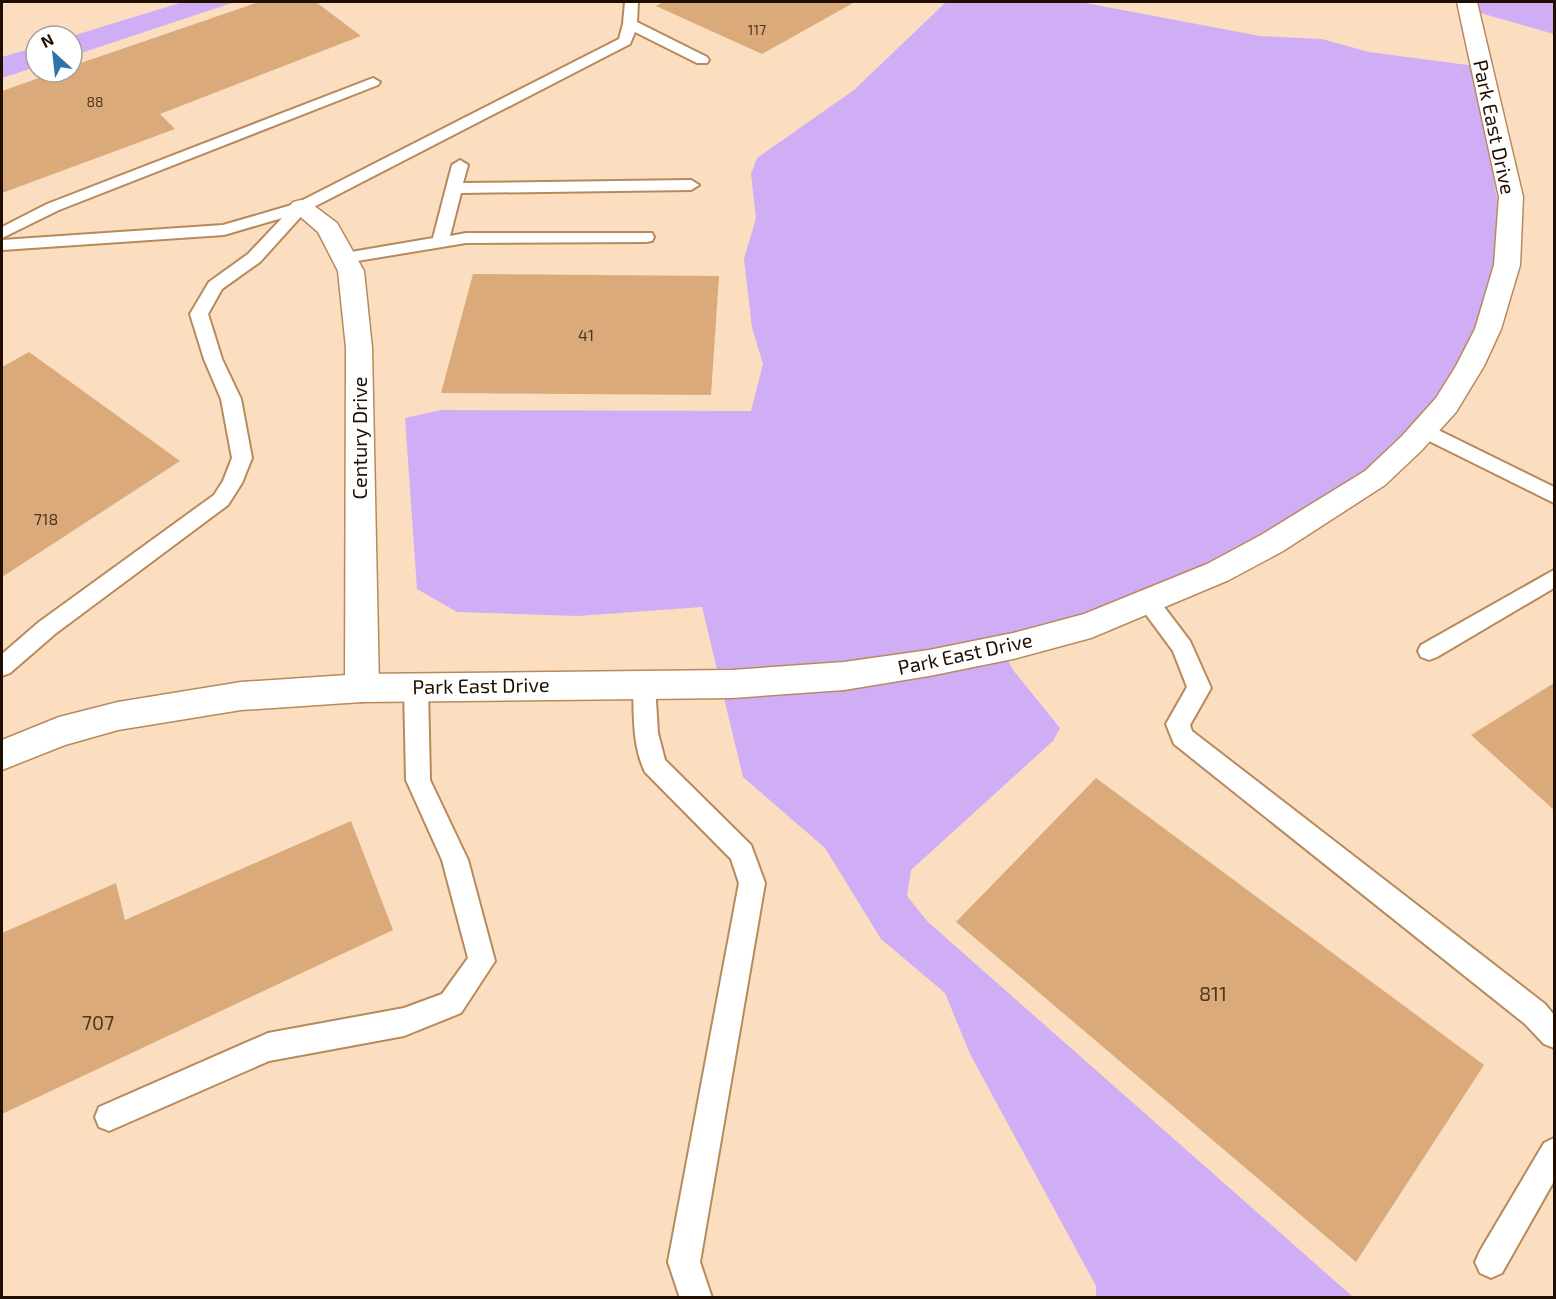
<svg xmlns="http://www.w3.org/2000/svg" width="1556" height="1299" font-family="'Exo 2',sans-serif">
  <rect width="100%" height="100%" fill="#fbddc0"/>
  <g fill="#d0aef6">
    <path d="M183,2H235L72,56V36Z"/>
    <path d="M946,2H1080L1260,36L1322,39L1369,52L1475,66L1502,229L1485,317L1453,384L1410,439L1347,490L1182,584L1000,645L1013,670L1060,728L1053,741L911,870L907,896L928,922L1353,1297H1096V1286L970,1054L945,993L881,939L825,848L743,777L702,607L578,616L457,612L417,589L405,418L441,410L751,411L763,364L752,328L744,259L756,218L751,174L757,158L854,90Z"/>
    <path d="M1465,2H1554V34L1463,8Z"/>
    <path d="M36,47V67L2,78V57Z"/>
  </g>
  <g fill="#daaa7a">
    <path d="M259,2H316L361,36L160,114L175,129L2,193V91L56,72H72V66Z"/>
    <path d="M664,2H855L762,54L656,6Z"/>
    <path d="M473,274L719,276L711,395L441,393Z"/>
    <path d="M29,352L180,461L2,577V367Z"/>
    <path d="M1554,683V810L1471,735Z"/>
    <path d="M1096,778L1484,1065L1356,1262L956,922Z"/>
    <path d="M351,821L393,930L2,1114V933L116,883L125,920Z"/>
  </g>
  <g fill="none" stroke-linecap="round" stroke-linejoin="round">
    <g stroke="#b88a5b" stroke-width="4">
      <g id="lane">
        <path d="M625,2H638L637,22L707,57L709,60L707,63H697L635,32L630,44L306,211L260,262L222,289L208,314L222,359L241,399L252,458L242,483L228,505L55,634L10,673L2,676V654L39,622L214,495L223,481L232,458L221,399L204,359L190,314L209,282L248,254L282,218L224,235L2,250V240L223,225L295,204L619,39L623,24Z"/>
        <path d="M373,78L380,82L378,85L59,210L2,238V227L47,204Z"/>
        <path d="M460,160L468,165L463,183L691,180L699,185L691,190L461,193L450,236L466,233H652L654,237L652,241L646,242L466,243L345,263L339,262L336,258L339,254L345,253L433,238L452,165Z"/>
        <path d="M1424,423L1554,487V503L1417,435L1414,430L1417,425Z"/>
        <path d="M1554,570V588L1437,657L1429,660L1421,657L1418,651L1421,645Z"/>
        <path d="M1147,593L1155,595L1190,641L1211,688L1190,725L1192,731L1545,1004L1554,1015V1048L1544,1044L1525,1024L1174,744L1166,724L1187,687L1173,651L1136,601L1139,595Z"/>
        <path d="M644,676L652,678L655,685L658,733L665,760L751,845L765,883L700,1262L712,1298H680L668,1262L739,883L731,859L645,772C632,745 634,714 633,685L636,678Z"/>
        <path d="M416,678L424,680L428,687L430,780L468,860L495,961L461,1013L404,1036L269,1061L109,1131L99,1127L95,1117L99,1107L268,1033L404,1008L442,994L468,958L442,860L406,780L404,687L408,680Z"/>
        <path d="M1554,1138V1181L1502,1273L1491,1278L1480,1273L1475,1262L1480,1251L1544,1143Z"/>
      </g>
    </g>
    <g stroke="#b88a5b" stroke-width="3">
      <path id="street" d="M301,200L309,202L337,223L364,271L372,348L379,688L374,698L362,702L350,698L345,688L346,348L338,271L318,232L289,207L293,202Z"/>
    </g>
    <g stroke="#b88a5b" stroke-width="3">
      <path id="secondary" d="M1457,2H1477L1523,197L1520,265L1501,329L1484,366L1456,412L1422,450L1385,485L1283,551L1229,580L1091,638L1013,659L929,676L844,690L732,698L362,702L241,710L118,730L65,745L2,770V740L59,717L118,702L241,682L362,674L732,670L844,662L929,650L1013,633L1084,614L1207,564L1261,535L1365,471L1402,436L1436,398L1456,366L1475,329L1494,265L1499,197Z"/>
    </g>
    <use href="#lane" fill="#fff" fill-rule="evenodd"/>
    <use href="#street" fill="#fff" fill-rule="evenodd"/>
    <use href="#secondary" fill="#fff" fill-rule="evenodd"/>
  </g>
  <g text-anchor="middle" stroke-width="4.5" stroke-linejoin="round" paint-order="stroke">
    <g font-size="14" fill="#4e361e">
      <text x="757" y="35">117</text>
      <text x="95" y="107">88</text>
    </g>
    <g font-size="16" fill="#4e361e">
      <text x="586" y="341">41</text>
      <text x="46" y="525">718</text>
    </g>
    <g font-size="20" fill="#200f00" stroke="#fff">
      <text transform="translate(1494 127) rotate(78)" y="7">Park East Drive</text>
      <text transform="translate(360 438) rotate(-90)" y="7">Century Drive</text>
      <text transform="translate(965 654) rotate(-12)" y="7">Park East Drive</text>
      <text transform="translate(481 686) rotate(-1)" y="7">Park East Drive</text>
    </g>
    <g font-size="20" fill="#4e361e">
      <text x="1213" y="1001">811</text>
      <text x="98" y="1030">707</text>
    </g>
  </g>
  <rect width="1556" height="1299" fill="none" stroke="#200f00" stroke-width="6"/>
  <g transform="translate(54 54) rotate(333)"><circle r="28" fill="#ffffff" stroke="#a69f99" stroke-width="1.5"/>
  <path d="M0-4.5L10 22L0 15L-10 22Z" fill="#2f73a8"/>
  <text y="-9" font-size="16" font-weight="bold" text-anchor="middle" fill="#200f00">N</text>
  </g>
</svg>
